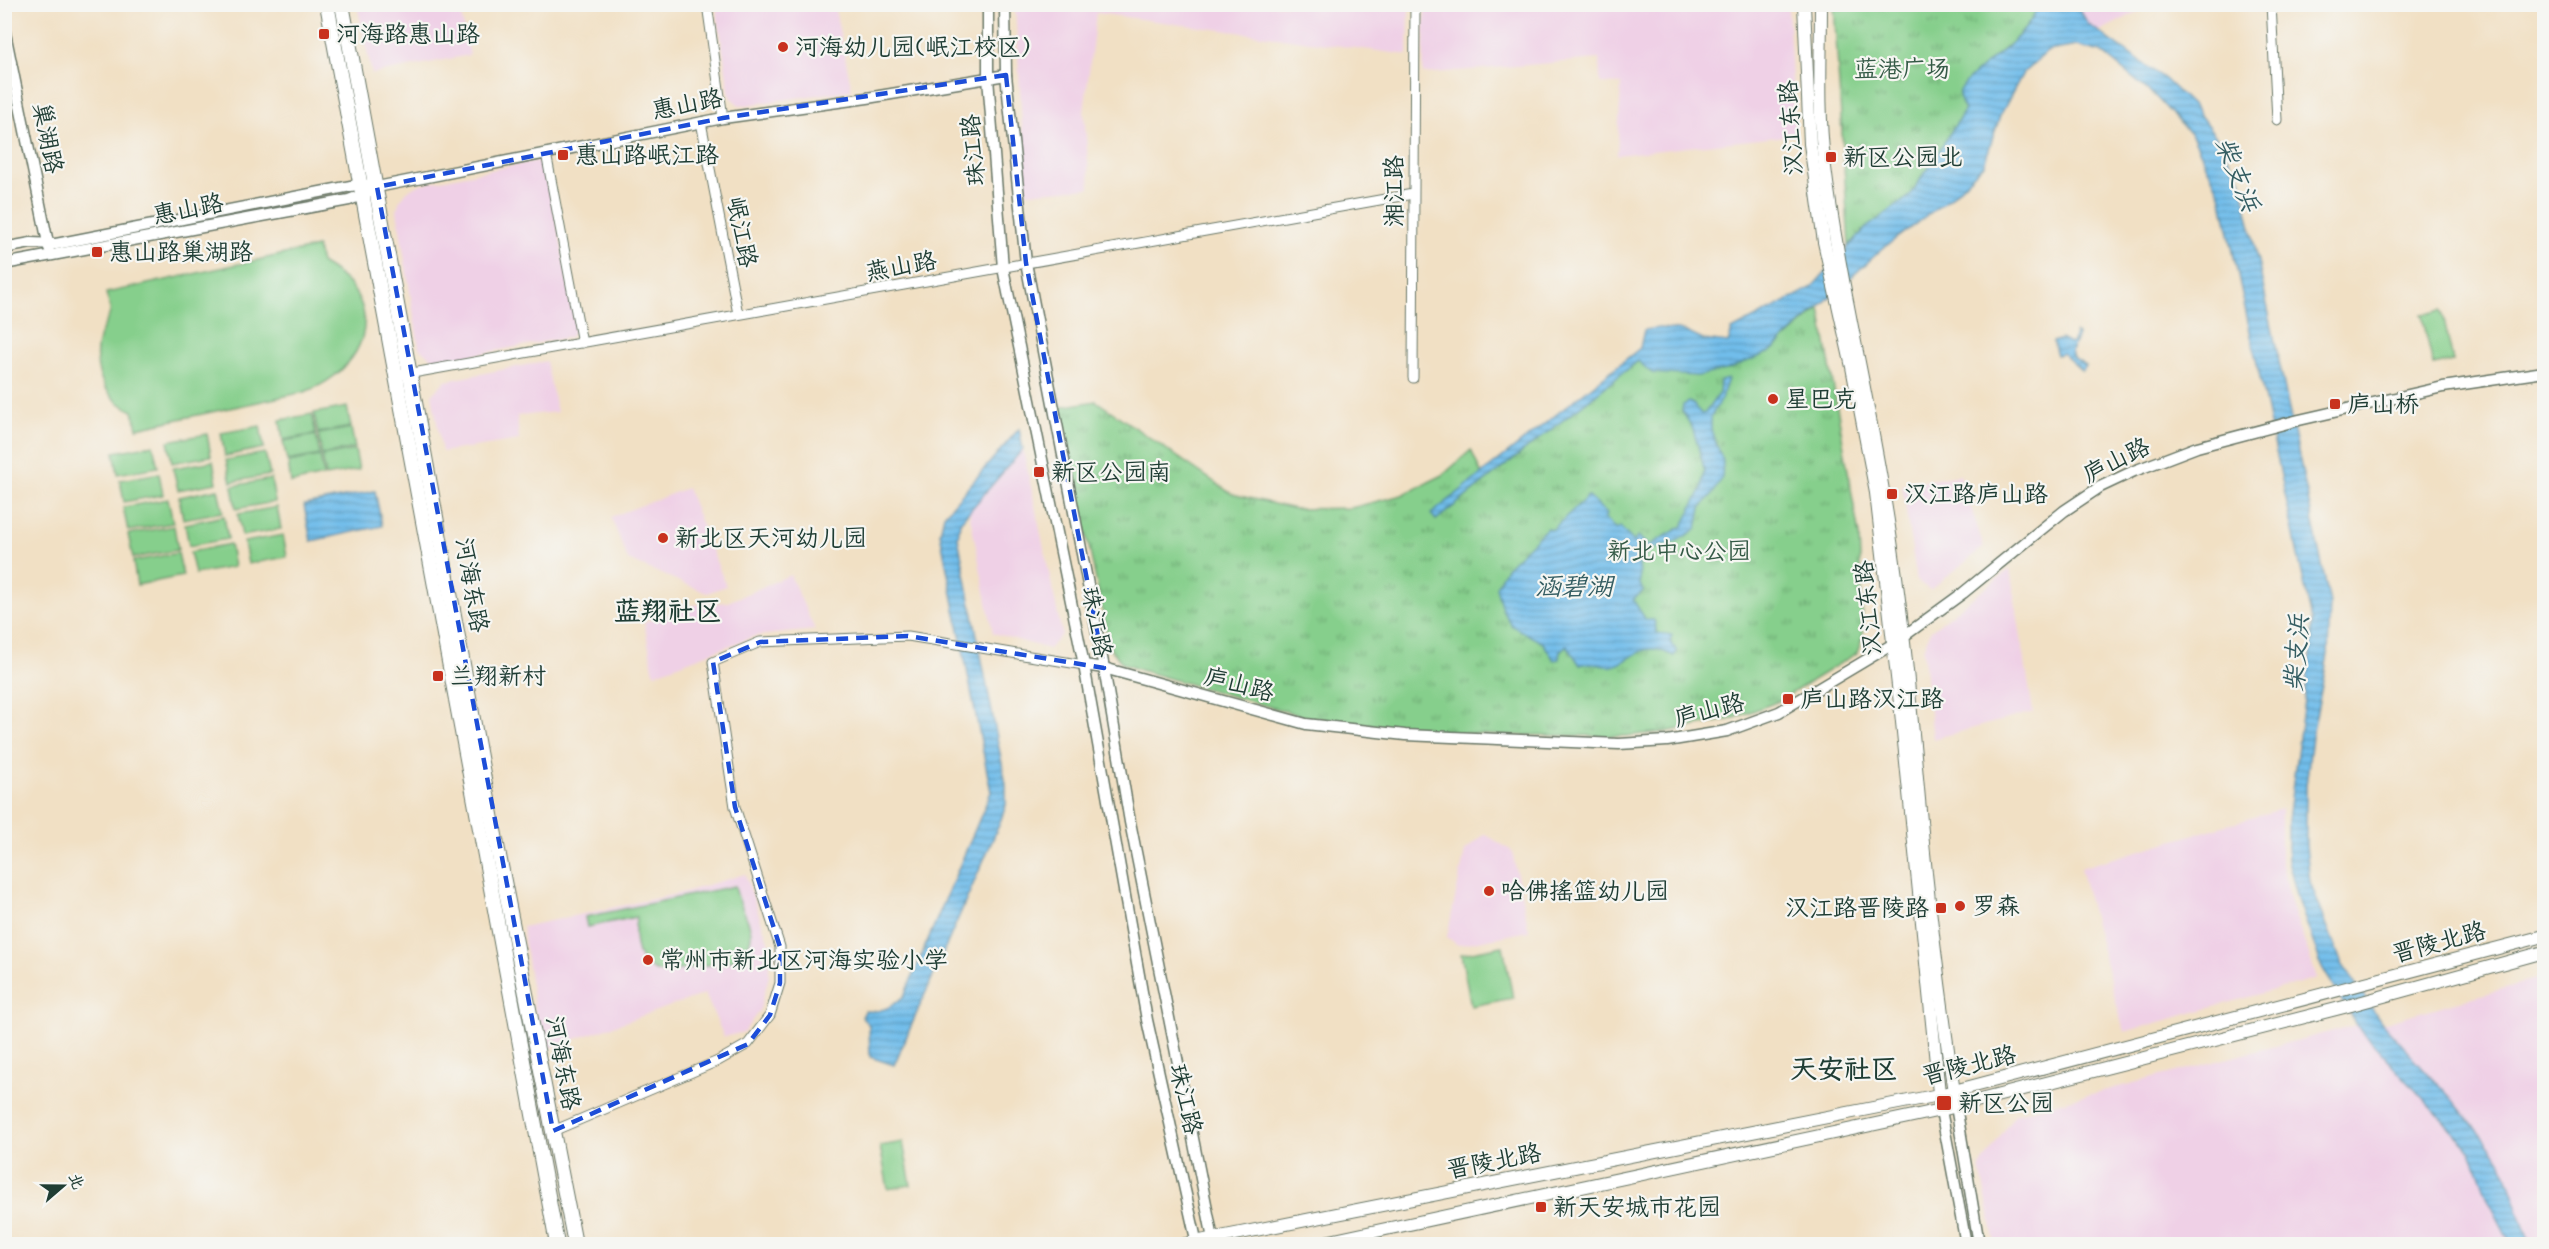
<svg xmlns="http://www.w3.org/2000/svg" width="2549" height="1249" font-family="Mynerve,'LXGW WenKai TC',sans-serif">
  <defs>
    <pattern id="park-tufts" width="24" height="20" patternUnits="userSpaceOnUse" patternTransform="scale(1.5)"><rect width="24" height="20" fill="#86cf8c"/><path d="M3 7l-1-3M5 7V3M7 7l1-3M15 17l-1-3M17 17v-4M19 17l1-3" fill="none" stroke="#6da973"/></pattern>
    <pattern id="water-rules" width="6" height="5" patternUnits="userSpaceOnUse" patternTransform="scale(1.5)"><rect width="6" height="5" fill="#71bdeb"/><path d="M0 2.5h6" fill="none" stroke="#5c9bbf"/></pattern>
  </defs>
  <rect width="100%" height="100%" fill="#f6f6f2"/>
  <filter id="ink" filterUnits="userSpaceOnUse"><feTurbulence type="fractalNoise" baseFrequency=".0167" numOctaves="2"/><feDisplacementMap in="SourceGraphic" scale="12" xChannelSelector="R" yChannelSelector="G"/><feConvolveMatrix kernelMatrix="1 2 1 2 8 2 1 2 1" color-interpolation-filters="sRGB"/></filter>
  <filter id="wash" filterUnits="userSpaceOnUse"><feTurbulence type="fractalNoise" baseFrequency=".008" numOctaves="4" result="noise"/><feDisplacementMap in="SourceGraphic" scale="24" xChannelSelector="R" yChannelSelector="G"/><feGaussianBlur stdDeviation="1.35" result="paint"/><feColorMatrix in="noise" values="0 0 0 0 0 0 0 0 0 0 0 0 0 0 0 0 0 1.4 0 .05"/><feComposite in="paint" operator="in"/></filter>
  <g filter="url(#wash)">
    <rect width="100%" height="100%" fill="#f1e0c4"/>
    <g fill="#efd0e6">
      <path d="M357,5H459L470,55L372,74Z"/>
      <path d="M716,5H834L852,90L740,106L730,97Z"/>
      <path d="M1015,5H1409L1408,55L1096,13L1084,113L1090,188L1026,193Z"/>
      <path d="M1425,5H1788L1795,135L1617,155L1621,84L1600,83L1599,59L1423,74Z"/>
      <path d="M2077,5H2151L2098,32L2088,24Z"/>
      <path d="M536,161L547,170L577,327L570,337L437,362L419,348L397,211L399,202L407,191L421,184Z"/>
      <path d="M546,361L557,412L517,416L519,440L442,452L432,394L445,381Z"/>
      <path d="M1023,449L1062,634L1049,649L993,633L969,511Z"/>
      <path d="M1960,475L1984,547L1930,590L1917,581L1902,485Z"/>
      <path d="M687,488L726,586L707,593L628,560L611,517Z"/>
      <path d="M2010,569L2033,712L1933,739L1923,649L1931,630Z"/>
      <path d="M790,575L815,630L755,636L654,674L644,622L693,605L728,602Z"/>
      <path d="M2281,809V860L2292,906L2317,978L2124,1032L2080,868Z"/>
      <path d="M1485,834L1512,851L1529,931L1458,945L1447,937L1465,851Z"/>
      <path d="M745,874L769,944V976L760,1009L744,1032L724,1037L705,994L541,1051L522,927L681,893Z"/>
      <path d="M2544,977V1238L2529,1243L2501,1160L2450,1097L2382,1023Z"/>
      <path d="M2356,1025L2471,1151L2489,1201L2511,1244H1995L1980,1167L2015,1114Z"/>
    </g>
    <g fill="#86cf8c" stroke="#528660" stroke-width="1.5">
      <path d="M317,247L321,263C333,270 345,278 353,289C384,332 346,379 304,392L137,428L133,411C104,399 91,368 99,338C101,329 109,320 110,312C111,307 107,298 106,293Z"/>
      <path d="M2442,310L2453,361L2433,365L2422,315Z"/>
      <path d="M347,407L351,427L318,433L314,413Z"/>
      <path d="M312,414L316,434L283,440L280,420Z"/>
      <path d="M260,426L264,448L225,456L221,433Z"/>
      <path d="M351,428L355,448L322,455L318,434Z"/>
      <path d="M207,434L211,456L172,463L168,441Z"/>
      <path d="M316,435L320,455L287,461L283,441Z"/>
      <path d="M153,445L158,467L118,474L114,452Z"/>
      <path d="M355,450L359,470L326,476L322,456Z"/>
      <path d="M265,453L270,475L231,482L226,460Z"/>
      <path d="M320,456L324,476L291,483L288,462Z"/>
      <path d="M213,461L217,483L178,490L173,468Z"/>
      <path d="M159,473L163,495L124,502L120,480Z"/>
      <path d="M271,479L275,502L236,509L232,486Z"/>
      <path d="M218,489L223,512L183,519L179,497Z"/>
      <path d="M168,499L173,523L128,531L123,507Z"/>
      <path d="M277,507L281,529L242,536L238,514Z"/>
      <path d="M224,516L228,539L189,546L185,524Z"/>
      <path d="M174,526L178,550L133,558L128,534Z"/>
      <path d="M283,535L287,557L248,564L244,542Z"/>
      <path d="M230,544L234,567L195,574L190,552Z"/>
      <path d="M178,553L183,576L137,585L133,561Z"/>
      <path d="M735,886C739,915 771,938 731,961L662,973C635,966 633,942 636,917L587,927L585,917Z"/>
      <path d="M1503,946L1513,998L1471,1006L1461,954Z"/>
      <path d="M903,1142L911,1185L888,1189L880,1146Z"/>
    </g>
    <g fill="url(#park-tufts)" stroke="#528660" stroke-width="1.5">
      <path d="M1834,5H2037C2033,40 1958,74 1960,96C1960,100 1963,106 1965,110L1910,196L1866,228L1849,246Z"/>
      <path d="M1820,308L1859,535L1863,636L1857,653L1779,701L1732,719L1665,732L1625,736L1492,735L1405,729L1306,717L1140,670L1123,664L1110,648L1060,407L1096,401L1232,494L1295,509L1351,508L1402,495L1443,475L1471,450L1482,475L1432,514L1436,520L1638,361L1770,352Z"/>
    </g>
    <g fill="url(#water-rules)" stroke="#487d90" stroke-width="1.5">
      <path d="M2037,5H2077L2088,24L2165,79L2194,107L2219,141L2241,181L2330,603L2328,655L2312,736L2306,786V846L2310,882L2342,964L2382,1023L2450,1097L2501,1160L2530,1244H2511L2489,1201L2471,1151L2356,1025L2322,967L2298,899L2288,860V821L2312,640V620L2221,196L2193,137L2156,97L2101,52L2077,46L2048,51L2023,73L2000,116L1984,164L1949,199L1882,249L1770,352L1726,370L1697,376L1652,373L1638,361L1436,520L1431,514L1640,348L1644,330L1661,328L1684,331L1703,340L1728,343L1732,330L1811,288L1866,228L1910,196L1965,110C1963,106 1960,100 1959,96C1958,75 2033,40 2037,5Z"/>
      <path d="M2075,333L2078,335L2071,352L2073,358L2086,366L2082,371L2062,353L2057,355L2053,342L2061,339L2070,344L2073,342Z"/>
      <path d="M1728,379L1721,399L1711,416V430L1723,461L1722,477L1714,492L1701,508L1697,529L1675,542L1651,549L1639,561L1640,584L1643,591L1633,600L1646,620H1654L1657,633L1672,635L1670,641L1677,651L1674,656C1667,653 1658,648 1651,649C1636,649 1627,664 1612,666C1599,668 1596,660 1580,665L1567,645L1560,651L1559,659L1554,660L1543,643L1512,626L1502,609L1496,587L1506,568L1547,528L1552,530L1588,496L1607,514L1604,518L1616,530L1620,527L1634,542L1638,536L1648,546L1683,526L1702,488L1704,469L1700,452L1692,427L1682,411L1683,405L1689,402L1695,405L1701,414L1705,413L1719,393L1720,381Z"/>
      <path d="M1019,429L1023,449L960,522L958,538L1006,784V805L999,825L894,1065L870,1057L869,1025L862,1017L865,1011C882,1013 891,1007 904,996L991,792L940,533L944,515Z"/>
      <path d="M375,491L382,526L311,541L304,505Z"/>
    </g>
  </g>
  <g filter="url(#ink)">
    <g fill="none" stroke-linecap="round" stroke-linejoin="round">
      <g stroke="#687666" stroke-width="11">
        <g id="minor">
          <path d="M707,4L723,118"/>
          <path d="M2271,4L2277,120"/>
          <path d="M701,122L738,314"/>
          <path d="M546,153L582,343"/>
          <path d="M396,376L1413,194"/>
          <path d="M1413,378L1415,4"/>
          <path d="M553,1131L718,1061L748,1044L770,1015L780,983V947L735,807L713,662L760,642L908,636L1084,665"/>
        </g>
      </g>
      <g stroke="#687666" stroke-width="13">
        <g id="tertiary">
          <path d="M988,4V78L1003,268L1084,665L1147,1020L1197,1244"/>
          <path d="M1005,4L1006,75L1026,263L1104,668L1130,822L1214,1244"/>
          <path d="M4,28L49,248"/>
          <path d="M4,248L31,243L56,244L361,184L377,187L723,118L867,98L1006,75"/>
          <path d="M4,264L349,200L369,192"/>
          <path d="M1084,665L1104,668L1306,724L1405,735L1619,744L1667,741L1727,731L1779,712L1893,644L1963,593L2064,511L2100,487L2134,471L2197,447L2299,420L2443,387L2544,372"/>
          <path d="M1956,1106L1979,1244"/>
          <path d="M1941,1110L1966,1244"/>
        </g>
      </g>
      <g stroke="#687666" stroke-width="14">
        <g id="secondary">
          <path d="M1804,4L1810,144L1824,242L1852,367L1876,493L1901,712L1940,1103"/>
          <path d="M1821,4C1821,56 1818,108 1824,160C1840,290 1874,417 1892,548C1908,656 1915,765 1926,873C1934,949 1944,1024 1955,1099"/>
          <path d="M1185,1244L1939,1095L2544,936"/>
          <path d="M1316,1244L1941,1110L2344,1007L2544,952"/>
        </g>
      </g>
      <g stroke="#687666" stroke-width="16">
        <g id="primary">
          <path d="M327,4L557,1244"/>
          <path d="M342,4L484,779L575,1244"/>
        </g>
      </g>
      <use href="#minor" stroke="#fff" stroke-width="9"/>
      <use href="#tertiary" stroke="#fff" stroke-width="10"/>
      <use href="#secondary" stroke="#fff" stroke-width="12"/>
      <use href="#primary" stroke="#fff" stroke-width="14"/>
    </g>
  </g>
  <path fill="none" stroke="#1d4ed8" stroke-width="4.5" stroke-dasharray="12 8" stroke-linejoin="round" d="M1006,75L1026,263L1104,668L908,636L760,642L713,662L735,807L780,947V983L770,1015L748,1044L553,1131L377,187L723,118Z"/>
  <g fill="#c8321e" stroke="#f6f6f2" stroke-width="2">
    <rect x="318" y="28" width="12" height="12" rx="3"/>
    <circle cx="783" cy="47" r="6"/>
    <rect x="557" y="149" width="12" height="12" rx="3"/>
    <rect x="1825" y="151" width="12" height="12" rx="3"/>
    <rect x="91" y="246" width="12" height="12" rx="3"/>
    <circle cx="1773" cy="399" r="6"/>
    <rect x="2329" y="398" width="12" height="12" rx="3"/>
    <rect x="1033" y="466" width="12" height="12" rx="3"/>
    <rect x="1886" y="488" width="12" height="12" rx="3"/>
    <circle cx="663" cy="538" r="6"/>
    <rect x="432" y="670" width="12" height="12" rx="3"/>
    <rect x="1782" y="693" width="12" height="12" rx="3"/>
    <circle cx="1489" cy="891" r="6"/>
    <circle cx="1960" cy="906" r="6"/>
    <rect x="1935" y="902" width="12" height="12" rx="3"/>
    <circle cx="648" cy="960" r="6"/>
    <rect x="1936" y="1095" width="16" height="16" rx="3"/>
    <rect x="1535" y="1201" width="12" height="12" rx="3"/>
  </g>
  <g text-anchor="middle" stroke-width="4.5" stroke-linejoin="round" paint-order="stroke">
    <g font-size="24" fill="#1f3d34" stroke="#f6f6f2" text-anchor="start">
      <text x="336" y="42">河海路惠山路</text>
      <text x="795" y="55">河海幼儿园(岷江校区)</text>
      <text x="575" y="163">惠山路岷江路</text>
      <text x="1843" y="165">新区公园北</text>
      <text x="109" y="260">惠山路巢湖路</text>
      <text x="1785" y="407">星巴克</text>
      <text x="2347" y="412">庐山桥</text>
      <text x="1051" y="480">新区公园南</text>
      <text x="1904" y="502">汉江路庐山路</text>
      <text x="675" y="546">新北区天河幼儿园</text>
      <text x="450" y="684">兰翔新村</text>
      <text x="1800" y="707">庐山路汉江路</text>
      <text x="1501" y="899">哈佛摇篮幼儿园</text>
      <text x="1972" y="914">罗森</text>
      <text x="1929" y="916" text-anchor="end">汉江路晋陵路</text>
      <text x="660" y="968">常州市新北区河海实验小学</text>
      <text x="1958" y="1111">新区公园</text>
      <text x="1553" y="1215">新天安城市花园</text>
    </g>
    <g font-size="24" fill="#345a46" stroke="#f6f6f2">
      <text x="1902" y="77">蓝港广场</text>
      <text x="1679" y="559">新北中心公园</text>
    </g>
    <g font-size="24" fill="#1f3d34" stroke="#f6f6f2">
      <text transform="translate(687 104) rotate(-11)" y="8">惠山路</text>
      <text transform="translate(1791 128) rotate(-94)" y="8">汉江东路</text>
      <text transform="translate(48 138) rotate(79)" y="8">巢湖路</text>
      <text transform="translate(973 150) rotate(-95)" y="8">珠江路</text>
      <text transform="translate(1394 191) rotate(-90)" y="8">湘江路</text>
      <text transform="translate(188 209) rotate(-11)" y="8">惠山路</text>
      <text transform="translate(742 232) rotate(79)" y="8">岷江路</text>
      <text transform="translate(901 266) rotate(-10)" y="8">燕山路</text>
      <text transform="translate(2116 460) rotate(-26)" y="8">庐山路</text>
      <text transform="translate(472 585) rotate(80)" y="8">河海东路</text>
      <text transform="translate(1868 608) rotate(-96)" y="8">汉江东路</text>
      <text transform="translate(1097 622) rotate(79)" y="8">珠江路</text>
      <text transform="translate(1239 684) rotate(15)" y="8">庐山路</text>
      <text transform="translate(1709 710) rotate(-14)" y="8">庐山路</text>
      <text transform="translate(2439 942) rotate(-15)" y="8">晋陵北路</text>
      <text transform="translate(563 1063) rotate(79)" y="8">河海东路</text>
      <text transform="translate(1969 1065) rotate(-14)" y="8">晋陵北路</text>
      <text transform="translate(1186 1099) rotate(77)" y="8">珠江路</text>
      <text transform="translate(1494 1161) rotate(-11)" y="8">晋陵北路</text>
    </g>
    <g font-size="26" font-style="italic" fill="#345d62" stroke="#f6f6f2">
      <text transform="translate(2238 174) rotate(68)" y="9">柴支浜</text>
      <text x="1574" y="595">涵碧湖</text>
      <text transform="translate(2296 653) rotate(-86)" y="9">柴支浜</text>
    </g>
    <g font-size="27" font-weight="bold" fill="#1f3d34" stroke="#f6f6f2">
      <text x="668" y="620">蓝翔社区</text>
      <text x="1844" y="1078">天安社区</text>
    </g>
  </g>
  <rect width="2549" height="1249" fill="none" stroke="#f6f6f2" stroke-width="24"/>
  <g transform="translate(63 1186) rotate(70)" stroke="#f6f6f2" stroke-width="4.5" paint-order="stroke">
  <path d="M0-4.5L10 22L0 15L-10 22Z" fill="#1f3d34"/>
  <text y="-9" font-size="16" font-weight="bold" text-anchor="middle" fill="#1f3d34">北</text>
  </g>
</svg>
